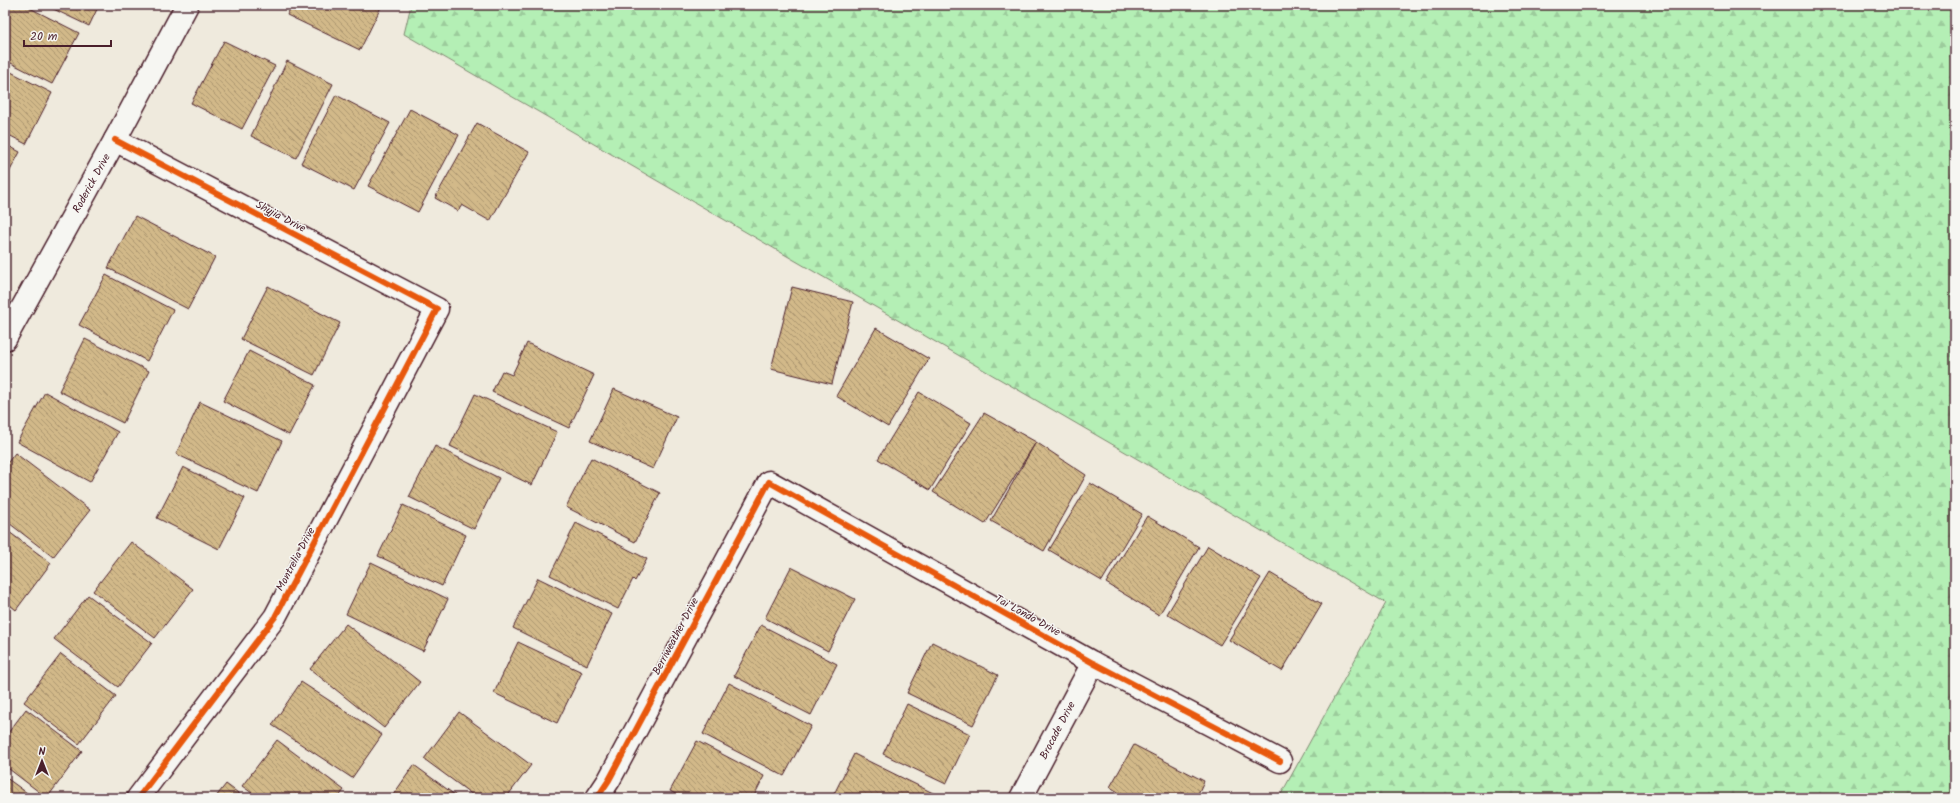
<svg xmlns="http://www.w3.org/2000/svg" width="1960" height="803" font-family="Kalam,sans-serif">
  <defs>
    <pattern id="forest-firs" width="22" height="20" patternUnits="userSpaceOnUse"><rect width="22" height="20" fill="#b4efb5"/><path d="M5 1l3.5 6h-7zM16 11l3.5 6h-7z" fill="#9ccc9c"/></pattern>
    <pattern id="building-back-hatch" width="6" height="6" patternUnits="userSpaceOnUse"><rect width="6" height="6" fill="#d2b989"/><path d="M-1 5l2 2M0 0l6 6M5-1l2 2" fill="none" stroke="#ac9670"/></pattern>
  </defs>
  <rect width="100%" height="100%" fill="#efeadd"/>
  <filter id="ink" filterUnits="userSpaceOnUse"><feTurbulence type="fractalNoise" baseFrequency=".025" numOctaves="2"/><feDisplacementMap in="SourceGraphic" scale="8" xChannelSelector="R" yChannelSelector="G"/><feConvolveMatrix kernelMatrix="1 2 1 2 8 2 1 2 1" color-interpolation-filters="sRGB"/></filter>
  <g filter="url(#ink)">
    <path fill="url(#forest-firs)" stroke="#7f8770" d="M411,5H1955V798H1279L1386,603L404,34Z"/>
    <g fill="url(#building-back-hatch)" stroke="#4a1f2b">
      <path d="M5,5H24L79,33L52,84L5,60Z"/>
      <path d="M45,5H99L89,26Z"/>
      <path d="M292,5H382L360,50L287,15Z"/>
      <path d="M224,41L275,66L242,129L191,103Z"/>
      <path d="M287,61L333,84L296,158L251,136Z"/>
      <path d="M5,69L52,93L26,144L5,133Z"/>
      <path d="M336,95L390,123L354,190L301,163Z"/>
      <path d="M410,109L459,135L418,212L368,186Z"/>
      <path d="M477,123L529,152L490,221L462,205L458,211L435,198Z"/>
      <path d="M5,144L20,152L5,180Z"/>
      <path d="M135,216L215,257L188,309L108,268Z"/>
      <path d="M106,275L173,310L147,361L79,325Z"/>
      <path d="M268,286L340,323L314,375L241,339Z"/>
      <path d="M792,287L853,302L832,384L771,369Z"/>
      <path d="M876,328L929,359L888,427L836,396Z"/>
      <path d="M85,339L149,371L123,423L59,391Z"/>
      <path d="M527,343L594,375L569,428L492,392L502,371L512,375Z"/>
      <path d="M249,351L315,385L289,435L223,401Z"/>
      <path d="M614,389L677,417L653,469L590,441Z"/>
      <path d="M45,392L118,432L90,482L17,442Z"/>
      <path d="M919,392L971,423L930,490L878,459Z"/>
      <path d="M475,394L557,432L532,485L450,446Z"/>
      <path d="M200,402L282,441L258,493L176,454Z"/>
      <path d="M984,413L1036,442L985,524L933,492Z"/>
      <path d="M1036,442L1086,475L1044,551L991,521Z"/>
      <path d="M435,446L499,478L474,529L409,497Z"/>
      <path d="M15,453L90,510L53,557L5,520V466Z"/>
      <path d="M591,458L660,493L635,542L566,507Z"/>
      <path d="M183,467L245,498L219,549L157,518Z"/>
      <path d="M1090,483L1142,514L1102,581L1049,550Z"/>
      <path d="M403,505L466,535L442,586L378,556Z"/>
      <path d="M1147,516L1199,547L1159,615L1106,583Z"/>
      <path d="M576,523L647,559L635,581L633,579L618,609L550,575Z"/>
      <path d="M5,529L51,563L16,610L5,601Z"/>
      <path d="M131,542L193,589L155,638L93,591Z"/>
      <path d="M1208,546L1261,578L1220,645L1167,614Z"/>
      <path d="M371,562L448,599L423,651L346,614Z"/>
      <path d="M791,567L855,599L828,651L765,618Z"/>
      <path d="M1270,573L1322,604L1282,671L1229,640Z"/>
      <path d="M538,578L612,614L587,665L513,628Z"/>
      <path d="M88,595L152,643L118,687L54,639Z"/>
      <path d="M346,624L420,682L384,728L310,669Z"/>
      <path d="M761,625L837,664L811,715L734,676Z"/>
      <path d="M518,642L582,672L557,723L494,693Z"/>
      <path d="M932,642L998,675L973,725L907,693Z"/>
      <path d="M61,654L116,696L79,744L24,702Z"/>
      <path d="M301,682L382,735L352,778L272,725Z"/>
      <path d="M729,683L811,726L784,776L703,734Z"/>
      <path d="M907,704L970,734L946,784L883,754Z"/>
      <path d="M26,709L82,751L47,798L5,766V737Z"/>
      <path d="M459,712L531,765L506,798H477L424,759Z"/>
      <path d="M277,740L344,790L338,798H259L242,786Z"/>
      <path d="M697,741L764,776L753,798H683L670,791Z"/>
      <path d="M1134,745L1204,781L1196,798H1128L1110,787Z"/>
      <path d="M854,754L937,795L936,798H832Z"/>
      <path d="M414,765L459,798H391Z"/>
      <path d="M5,777L34,798H5Z"/>
      <path d="M226,784L245,798H215Z"/>
    </g>
    <g fill="none" stroke-linecap="round" stroke-linejoin="round">
      <g stroke="#4a1f2b" stroke-width="25">
        <g id="minor">
          <path d="M115,140L437,309L275,617L138,798"/>
          <path d="M5,339L115,140L187,5"/>
          <path d="M597,798L609,780L769,482L1093,663L1280,761"/>
          <path d="M1021,798L1093,663"/>
        </g>
      </g>
      <use href="#minor" stroke="#f6f6f2" stroke-width="22"/>
      <g stroke="#f6f6f2" stroke-width="8">
        <g id="cycleway">
          <path d="M115,140L437,309L275,617L138,798"/>
          <path d="M597,798L609,780L769,482L1093,663L1280,761"/>
        </g>
      </g>
      <use href="#cycleway" stroke="#e8590c" stroke-width="6"/>
    </g>
  </g>
  <g text-anchor="middle" stroke-width="3" stroke-linejoin="round" paint-order="stroke">
    <g font-size="11" fill="#4a1f2b" stroke="#f6f6f2">
      <text transform="translate(91 183) rotate(-61)" y="4">Roderick Drive</text>
      <text transform="translate(281 216) rotate(28)" y="4">Shyjia Drive</text>
      <text transform="translate(295 559) rotate(-62)" y="4">Montrelia Drive</text>
      <text transform="translate(1028 615) rotate(29)" y="4">Tai Londo Drive</text>
      <text transform="translate(675 636) rotate(-62)" y="4">Berriweather Drive</text>
      <text transform="translate(1057 730) rotate(-62)" y="4">Brocade Drive</text>
    </g>
  </g>
  <rect width="1960" height="803" fill="none" stroke="#f6f6f2" stroke-width="20"/>
  <rect x="10" y="10" width="1940" height="783" fill="none" stroke="#4a1f2b" stroke-width="1.5" filter="url(#ink)"/>
  <g transform="translate(42 761)" stroke="#f6f6f2" stroke-width="3" paint-order="stroke">
  <path d="M0-3L7 15L0 10L-7 15Z" fill="#4a1f2b"/>
  <text y="-6" font-size="11" font-weight="bold" text-anchor="middle" fill="#4a1f2b">N</text>
  </g>
  <path d="M24 40v6h87v-6" fill="none" stroke="#4a1f2b" stroke-width="2"/>
  <text x="30" y="40" font-size="12" fill="#4a1f2b" stroke="#f6f6f2" stroke-width="3" paint-order="stroke">20 m</text>
</svg>
